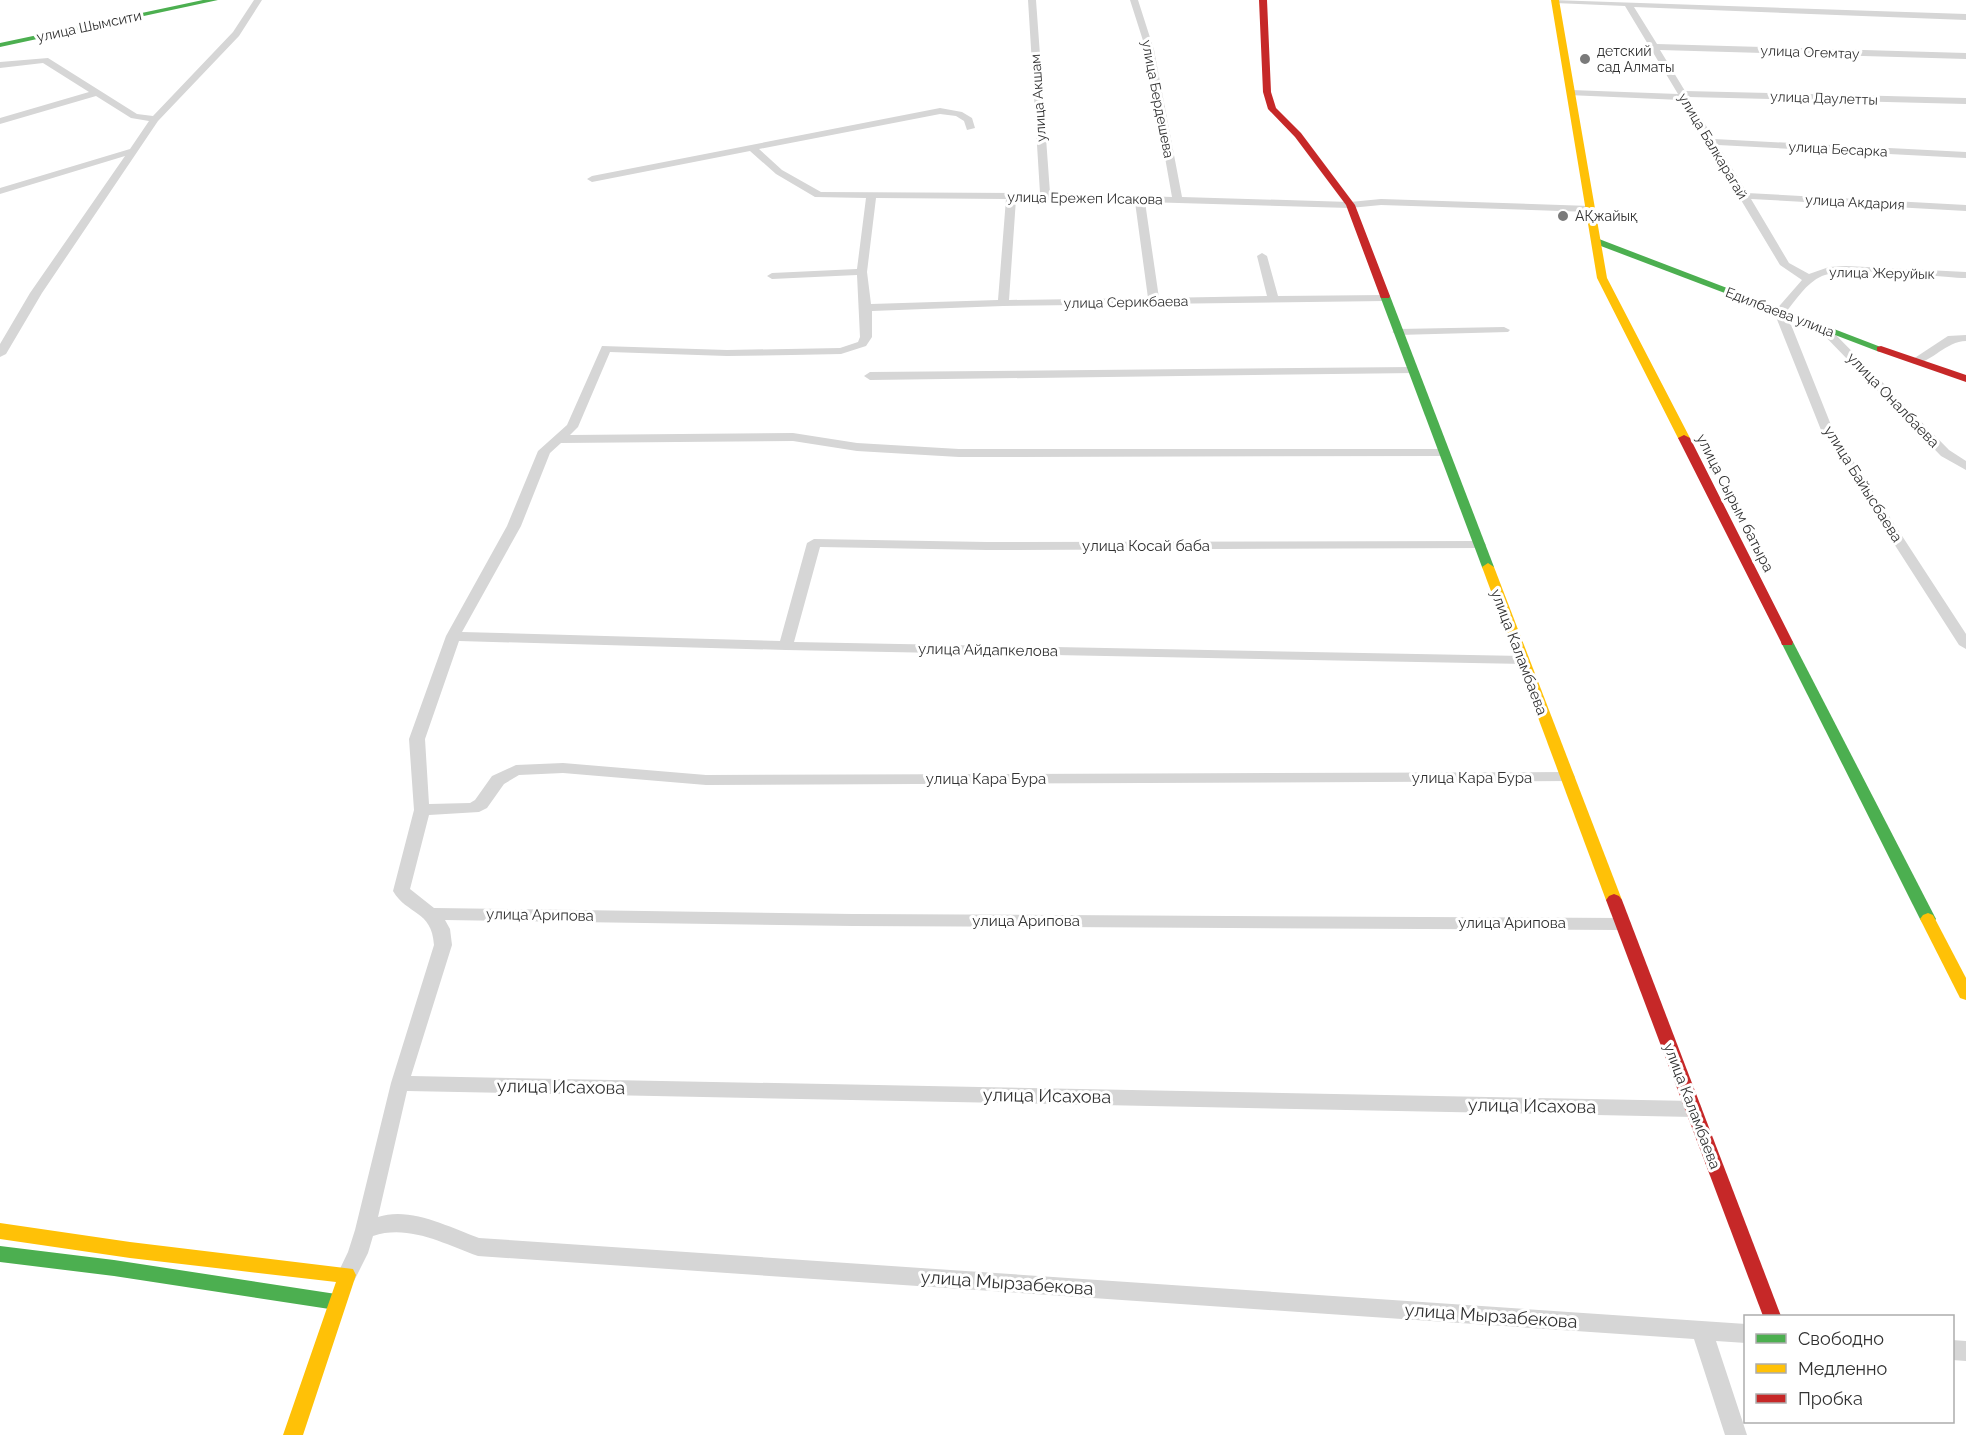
<svg xmlns="http://www.w3.org/2000/svg" width="1966" height="1435" font-family="Raleway,sans-serif">
  <rect width="100%" height="100%" fill="#fff"/>
  <g fill="none" stroke-linecap="round" stroke-linejoin="round">
    <g fill="#d6d6d6" fill-rule="evenodd">
      <path d="M254,0H262L239,36L158,121L42,293L6,354L0,357V344L30,293L125,156L0,194V188L130,149L149,121L131,118L96,96L0,124V118L89,92L43,63L0,68V62L48,58L137,114L153,116L233,32Z"/>
      <path d="M1028,0H1036L1050,193L1172,197L1146,50L1130,0H1138L1154,50L1182,197L1350,202L1381,199L1590,206L1595,209L1590,212L1381,205L1350,208L1145,202L1159,298L1267,296L1257,256L1262,253L1267,256L1278,296L1385,295L1391,298L1385,301L1003,306L872,311V337L866,346L841,354L792,355L727,356L610,352L578,427L570,435L793,433L857,443L959,449H1444L1448,450L1450,453L1448,456L959,457L857,451L793,441L561,443L550,453L521,526L462,632L780,641L807,543L814,539L987,542L1479,541L1484,542L1486,545L1484,548L987,550L820,547L794,642L1523,656L1530,661L1528,664L786,650L459,641L425,739L429,804L470,803L475,800L492,776L516,765L563,763L706,775L1567,772L1573,773L1575,777L1573,781L706,785L563,773L519,775L504,784L487,808L479,812L429,815L410,889L434,908L853,914L1623,918L1629,920L1631,924L1629,928L1623,930L853,926L445,920L450,929L452,945L411,1076L1693,1101L1700,1104L1702,1109L1700,1114L1693,1117L407,1091L378,1217C410,1206 449,1227 479,1238L1746,1324V1343L1716,1341L1747,1435H1725L1694,1339L478,1256C444,1244 409,1224 373,1236L368,1253L354,1281L347,1284L340,1281L337,1275L348,1252L355,1230L391,1083L434,945C432,910 407,915 393,891L414,810L409,739L446,636L507,526L538,451L567,425L602,346L727,350L840,348L858,342L860,337L857,275L772,279L767,276L772,273L857,269L866,198L815,197L776,174L750,151L592,182L587,179L592,176L940,108L962,112L972,118L975,128L967,130L964,121L956,116L940,114L759,149L782,170L821,192L1040,193ZM876,198L1006,199L998,300L871,304L867,272ZM1016,199L1135,202L1148,298L1009,300Z"/>
      <path d="M1552,0L1966,14V20L1634,7L1657,44L1966,53V59L1660,50L1685,91L1966,98V104L1689,97L1714,139L1966,152V158L1718,145L1747,193L1966,205V211L1751,199L1789,263L1809,274L1829,267L1846,266L1966,272V278C1936,277 1845,265 1822,276C1806,283 1796,300 1786,312L1833,430L1966,634V649L1959,645L1821,430L1774,312L1802,280L1780,265L1681,100L1568,95V91L1571,90L1678,94L1625,6L1555,3Z"/>
      <path d="M1824,326L1828,327L1949,450L1966,461V470L1941,456L1820,331L1818,329Z"/>
      <path d="M1504,327L1510,330L1508,332L1398,335L1392,332L1398,329Z"/>
      <path d="M1966,335V341C1945,341 1929,366 1912,363L1910,361L1948,336Z"/>
      <path d="M1412,367L1416,369V373L870,380L864,376L870,372Z"/>
      <path d="M1952,1340L1966,1341V1361L1952,1360Z"/>
    </g>
    <g fill="#4caf50" fill-rule="evenodd">
      <path d="M203,0H218L0,47V43Z"/>
      <path d="M1593,239H1599L1886,349L1881,352L1877,351L1593,243Z"/>
      <path d="M1385,293L1390,296L1494,567L1492,570H1484L1482,567L1380,296Z"/>
      <path d="M1787,638L1793,642L1936,919L1933,923H1923L1920,919L1781,642Z"/>
      <path d="M0,1246L114,1260L336,1294L343,1296L345,1302L343,1308L336,1310L114,1276L0,1262Z"/>
    </g>
    <g fill="#ffc107" fill-rule="evenodd">
      <path d="M1551,0H1559L1607,278L1690,438L1688,440H1680L1678,438L1597,278Z"/>
      <path d="M1488,563L1494,567L1622,900L1619,904H1609L1606,900L1482,567Z"/>
      <path d="M1928,913L1933,915L1966,978V1000L1960,998L1920,919L1923,915Z"/>
      <path d="M0,1223L130,1242L353,1269L356,1275L303,1435H283L336,1282L130,1258L0,1239Z"/>
    </g>
    <g fill="#c62828" fill-rule="evenodd">
      <path d="M1259,0H1267L1271,92L1276,108L1301,133L1355,205L1390,296L1389,298H1381L1380,296L1346,205L1295,137L1268,109L1263,92Z"/>
      <path d="M1881,346L1966,375V382L1877,351V347Z"/>
      <path d="M1684,435L1690,438L1793,642L1792,645H1782L1781,642L1678,438Z"/>
      <path d="M1614,894L1619,896L1622,900L1781,1316H1763L1606,900L1609,896Z"/>
    </g>
  </g>
  <g fill="#7a7a7a" stroke="#fff" stroke-width="2">
    <circle cx="1585" cy="59" r="6"/>
    <circle cx="1563" cy="216" r="6"/>
  </g>
  <g text-anchor="middle" stroke-width="6" stroke-linejoin="round" paint-order="stroke">
    <g font-size="14" fill="#323232" stroke="#fff">
      <text transform="translate(89 26) rotate(-12)" y="5">улица Шымсити</text>
      <text transform="translate(1810 52) rotate(2)" y="5">улица Огемтау</text>
      <text transform="translate(1038 98) rotate(-94)" y="5">улица Акшам</text>
      <text transform="translate(1824 98) rotate(2)" y="5">улица Даулетты</text>
      <text transform="translate(1158 99) rotate(79)" y="5">улица Бердешева</text>
      <text transform="translate(1713 146) rotate(59)" y="5">улица Балкарагай</text>
      <text transform="translate(1838 149) rotate(3)" y="5">улица Бесарка</text>
      <text transform="translate(1085 198) rotate(1)" y="5">улица Ережеп Исакова</text>
      <text transform="translate(1855 202) rotate(3)" y="5">улица Акдария</text>
      <text transform="translate(1882 273) rotate(1)" y="5">улица Жеруйык</text>
      <text transform="translate(1126 302) rotate(-1)" y="5">улица Серикбаева</text>
      <text transform="translate(1780 312) rotate(21)" y="5">Едилбаева улица</text>
    </g>
    <g font-size="14" fill="#323232" stroke="#fff" text-anchor="start">
      <text x="1597" y="56">детский<tspan x="1597" dy="16">сад Алматы</tspan></text>
      <text x="1575" y="221">АҚжайық</text>
    </g>
    <g font-size="15" fill="#323232" stroke="#fff">
      <text transform="translate(1893 400) rotate(46)" y="5">улица Оналбаева</text>
      <text transform="translate(1863 484) rotate(58)" y="5">улица Байысбаева</text>
      <text transform="translate(1735 503) rotate(63)" y="5">улица Сырым батыра</text>
      <text x="1146" y="551">улица Косай баба</text>
      <text transform="translate(988 650) rotate(1)" y="5">улица Айдапкелова</text>
      <text transform="translate(1519 652) rotate(69)" y="5">улица Каламбаева</text>
      <text x="1472" y="783">улица Кара Бура</text>
      <text x="986" y="784">улица Кара Бура</text>
      <text transform="translate(540 915) rotate(1)" y="5">улица Арипова</text>
      <text x="1026" y="926">улица Арипова</text>
      <text x="1512" y="928">улица Арипова</text>
      <text transform="translate(1692 1106) rotate(69)" y="5">улица Каламбаева</text>
    </g>
    <g font-size="18" fill="#323232" stroke="#fff">
      <text transform="translate(561 1087) rotate(1)" y="6">улица Исахова</text>
      <text transform="translate(1047 1096) rotate(1)" y="6">улица Исахова</text>
      <text transform="translate(1532 1106) rotate(1)" y="6">улица Исахова</text>
      <text transform="translate(1007 1283) rotate(4)" y="6">улица Мырзабекова</text>
      <text transform="translate(1491 1316) rotate(4)" y="6">улица Мырзабекова</text>
    </g>
  </g>
  <rect x="1744" y="1315" width="210" height="108" fill="#ffffff" stroke="#adadad" stroke-width="1.5"/>
  <rect x="1756" y="1334" width="30" height="9" fill="#4caf50" stroke="#adadad" stroke-width="1.5"/>
  <text x="1798" y="1345" font-size="18" fill="#323232">Свободно</text>
  <rect x="1756" y="1364" width="30" height="9" fill="#ffc107" stroke="#adadad" stroke-width="1.5"/>
  <text x="1798" y="1375" font-size="18" fill="#323232">Медленно</text>
  <rect x="1756" y="1394" width="30" height="9" fill="#c62828" stroke="#adadad" stroke-width="1.5"/>
  <text x="1798" y="1405" font-size="18" fill="#323232">Пробка</text>
</svg>
